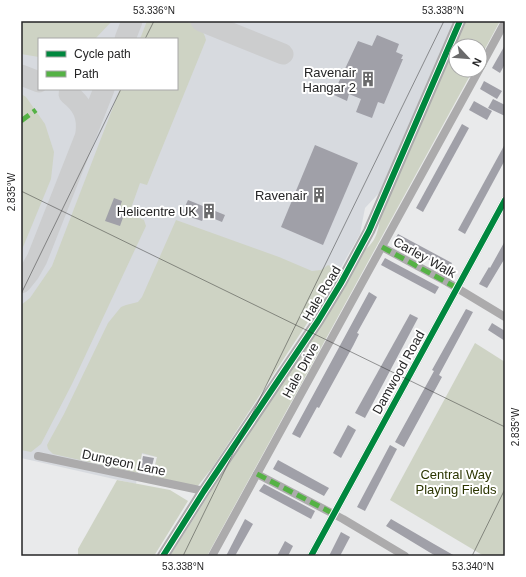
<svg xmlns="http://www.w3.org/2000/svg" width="526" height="577" font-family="Helvetica,sans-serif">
  <rect width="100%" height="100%" fill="#e9eaeb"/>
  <path fill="#d7dadf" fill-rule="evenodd" d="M21,21H456L379,193L365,208L360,234L323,299L152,478L157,457L142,454L136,484L21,458ZM39,39H177V89H39Z"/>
  <g fill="#ced3c4">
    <path d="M21,21H112L95,39H39V57L21,54Z"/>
    <path d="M147,21C167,21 201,15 206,40L147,185L140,183L129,214L144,220L146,226L72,384L41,444L31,452L21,450V305L30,298L52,266L120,89H177V39H140Z"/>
    <path d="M464,21H500L480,58V46H456V70H473L207,556H170L363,251C377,242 379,228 381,212Z"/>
    <path d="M21,94L26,97L45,124L54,152L51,179L21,252Z"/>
    <path d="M176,220L279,257L312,271L321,270L328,265L339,270L323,299L212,468L197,487L152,478L157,457L142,453L138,473L53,454L48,449L47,445L64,414L108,323L121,307L126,305L138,302L142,297Z"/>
    <path d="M475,343L505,362V556H484L390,500Z"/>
    <path d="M117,480L170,490L188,501L154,556H78V549Z"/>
  </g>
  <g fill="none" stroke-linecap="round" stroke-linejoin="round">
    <g stroke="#cccdce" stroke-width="21">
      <path d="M201,21L283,54"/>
      <path d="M125,39L132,21"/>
      <path d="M21,75L39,82"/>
      <path d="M69,94C83,105 88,116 86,133"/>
      <path d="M21,283L29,273L37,259L104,89"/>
    </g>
  </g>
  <g fill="#a0a0a8">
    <path d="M377,35L399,44L396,52L403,55L401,59H403L384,104L378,102L372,118L356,112L361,99L349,94L347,101L334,95L337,89L336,88L358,41L372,46Z"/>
    <path d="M505,45V64L500,73L492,68Z"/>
    <path d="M484,81L502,91L497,99L480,89Z"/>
    <path d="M493,99L505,105V116L488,108Z"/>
    <path d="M474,101L492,111L487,120L469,110Z"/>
    <path d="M462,124L469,128L423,212L416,208Z"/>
    <path d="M505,144V160L465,234L458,230Z"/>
    <path d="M315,145L358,163L323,245L281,227Z"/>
    <path d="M114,198L122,201L119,210L125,212L120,226L105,221Z"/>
    <path d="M188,200L225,215L222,222L205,215L202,221L187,216V215L182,213Z"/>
    <path d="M398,234L452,263L448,270L394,241Z"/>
    <path d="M505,241V258L487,288L479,284L489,267L490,268Z"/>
    <path d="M385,258L439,287L435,294L381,265Z"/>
    <path d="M369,292L377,297L357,333L359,334L353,346L319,408L317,407L300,438L292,434Z"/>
    <path d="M466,309L473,312L439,375L442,377L404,447L395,442L434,371L432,370Z"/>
    <path d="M410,314L418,318L365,418L355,413Z"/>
    <path d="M492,323L505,331V341L488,330Z"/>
    <path d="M348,425L356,430L341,458L333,453Z"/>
    <path d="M390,445L397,449L365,511L357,507Z"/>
    <path d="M143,456L154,458L150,474L140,472Z"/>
    <path d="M278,460L329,488L324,496L273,469Z"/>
    <path d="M264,484L315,511L311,519L259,491Z"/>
    <path d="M245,519L253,524L235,556H226Z"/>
    <path d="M391,519L434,544L455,556H436L429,552L386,526Z"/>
    <path d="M341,532L350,537L340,556H329Z"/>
    <path d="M285,541L293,546L288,556H277Z"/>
  </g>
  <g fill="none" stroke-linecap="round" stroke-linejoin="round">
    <g stroke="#acabac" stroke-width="8">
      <path d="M480,68L505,22"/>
      <path d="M382,247L447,282L505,317"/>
      <path d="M38,456L204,491"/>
      <path d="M257,474L343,519L405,556"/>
      <path d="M212,556L479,70"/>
      <path d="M311,556L505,200"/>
    </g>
    <path stroke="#abaaab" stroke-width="12" d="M163,556L204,491L318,321L341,283L369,231L460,21"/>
    <g stroke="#55b245" stroke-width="5" stroke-dasharray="10 5" stroke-linecap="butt">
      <path d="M21,121L36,110"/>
      <path d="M382,247L457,288"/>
      <path d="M257,474L334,514"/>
    </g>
    <g stroke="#fff" stroke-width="8">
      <g id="cycleway">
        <path d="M163,556L204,491L318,321L341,283L369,231L460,21"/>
        <path d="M311,556L505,200"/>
      </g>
    </g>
    <use href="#cycleway" stroke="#00873e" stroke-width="6"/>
  </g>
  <path fill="none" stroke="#252526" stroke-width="1" stroke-opacity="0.45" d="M145,39L154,21M21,191L505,427M21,294L121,89M183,556L444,21M472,556L505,489"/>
  <defs>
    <g id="building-bare" transform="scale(1.2)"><path d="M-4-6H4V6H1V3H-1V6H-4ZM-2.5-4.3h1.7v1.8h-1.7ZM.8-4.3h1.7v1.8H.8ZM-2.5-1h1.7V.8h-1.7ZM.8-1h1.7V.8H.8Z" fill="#6a6a6b" stroke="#fff" stroke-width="2.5" paint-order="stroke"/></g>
  </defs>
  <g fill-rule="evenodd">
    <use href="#building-bare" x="368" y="79"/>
    <use href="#building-bare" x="319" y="195"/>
    <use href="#building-bare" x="209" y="211"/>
  </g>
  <g text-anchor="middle" stroke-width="4" stroke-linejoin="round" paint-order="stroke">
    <g font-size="13" fill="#252526" stroke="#fff" text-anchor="end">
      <text x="356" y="77">Ravenair<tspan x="356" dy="15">Hangar 2</tspan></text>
      <text x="307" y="200">Ravenair</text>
      <text x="197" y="216">Helicentre UK</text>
    </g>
    <g font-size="13" fill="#252526" stroke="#fff">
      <text transform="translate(425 257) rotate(29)" y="5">Carley Walk</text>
      <text transform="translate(321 293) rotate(-59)" y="5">Hale Road</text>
      <text transform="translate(300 370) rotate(-61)" y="5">Hale Drive</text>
      <text transform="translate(398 372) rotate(-61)" y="5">Damwood Road</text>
      <text transform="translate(124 462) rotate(12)" y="5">Dungeon Lane</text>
    </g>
    <g font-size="13" fill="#2b3500" stroke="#fff">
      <text x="456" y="479">Central Way<tspan x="456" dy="15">Playing Fields</tspan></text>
    </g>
  </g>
  <rect width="526" height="577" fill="none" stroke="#ffffff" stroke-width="44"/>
  <rect x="38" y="38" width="140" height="52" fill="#ffffff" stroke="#a8a8a8"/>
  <rect x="46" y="51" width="20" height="6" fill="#00873e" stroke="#a8a8a8"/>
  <text x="74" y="58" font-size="12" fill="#252526">Cycle path</text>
  <rect x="46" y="71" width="20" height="6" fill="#55b245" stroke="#a8a8a8"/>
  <text x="74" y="78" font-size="12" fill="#252526">Path</text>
  <g transform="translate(468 58) rotate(116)"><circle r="19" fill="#ffffff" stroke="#a8a8a8"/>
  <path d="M0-3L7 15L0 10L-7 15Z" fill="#6a6a6b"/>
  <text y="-6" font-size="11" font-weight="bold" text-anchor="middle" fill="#252526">N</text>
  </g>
  <rect x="22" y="22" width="482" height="533" fill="none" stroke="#252526" stroke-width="1.5"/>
  <g font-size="10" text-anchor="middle" fill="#252526">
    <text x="154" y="14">53.336°N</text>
    <text x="443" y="14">53.338°N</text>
    <text transform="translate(11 192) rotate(-90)" y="4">2.835°W</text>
    <text transform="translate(515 427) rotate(-90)" y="4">2.835°W</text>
    <text x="183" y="570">53.338°N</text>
    <text x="473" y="570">53.340°N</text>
  </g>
</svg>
